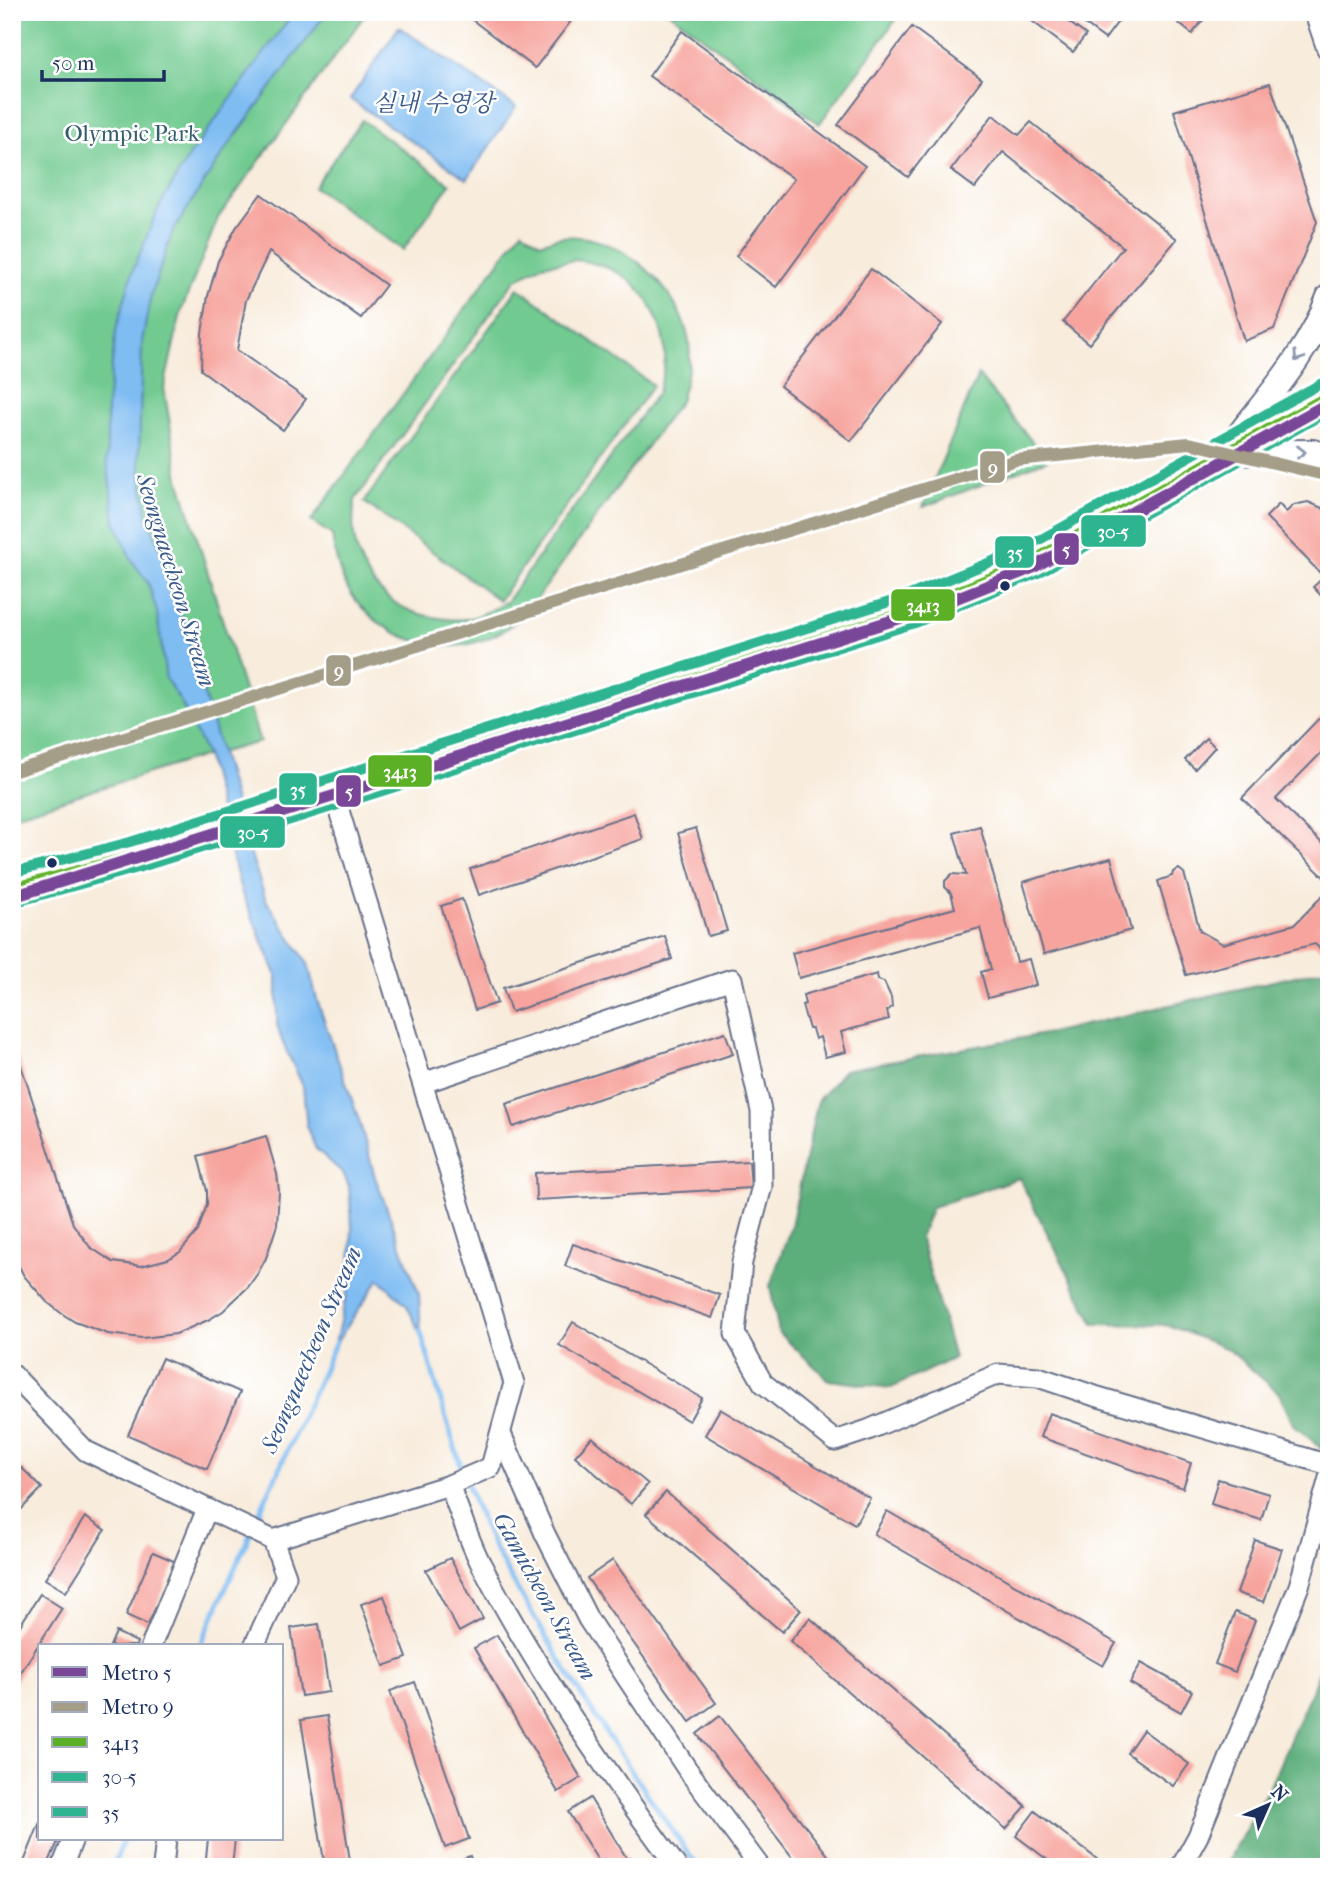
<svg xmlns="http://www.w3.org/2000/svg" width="1341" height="1879" font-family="'IM FELL French Canon','Noto Serif KR',serif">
  <rect width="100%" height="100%" fill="#fff"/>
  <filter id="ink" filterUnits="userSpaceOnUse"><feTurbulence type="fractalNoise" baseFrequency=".0143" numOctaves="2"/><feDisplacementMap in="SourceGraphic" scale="14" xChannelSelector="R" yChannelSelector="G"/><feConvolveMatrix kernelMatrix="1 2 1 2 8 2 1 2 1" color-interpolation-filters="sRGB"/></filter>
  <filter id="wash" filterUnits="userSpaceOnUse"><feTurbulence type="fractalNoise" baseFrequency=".00686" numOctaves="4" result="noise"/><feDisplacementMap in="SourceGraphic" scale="28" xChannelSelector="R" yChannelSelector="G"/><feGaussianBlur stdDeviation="1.57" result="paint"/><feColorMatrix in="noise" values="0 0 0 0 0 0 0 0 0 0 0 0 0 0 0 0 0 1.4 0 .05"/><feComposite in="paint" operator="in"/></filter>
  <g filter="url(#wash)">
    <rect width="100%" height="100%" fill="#f8ecdc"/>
    <g fill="#71ca90" stroke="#467c77" stroke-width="2" fill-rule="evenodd">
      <path d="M12,12H367L218,218L181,312L164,388L179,479L260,742L187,761L12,816Z"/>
      <path d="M669,12H901V13L819,124Z"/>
      <path d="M362,120L450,184L403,250L314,187Z"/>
      <path d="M522,230L540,243C547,241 554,238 561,237C618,231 676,284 688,337C693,359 686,380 680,401L525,615C511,625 499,635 483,640C434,657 378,635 350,592C339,575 335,555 332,535L311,521ZM576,260C592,262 608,266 622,275C649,291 666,330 665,360C664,371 661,382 658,392L506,602C495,608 484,615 471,618C458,621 446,619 433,617C374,607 346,556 355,500L515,280L542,265Z"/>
      <path d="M518,288L653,385L499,600L364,502Z"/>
      <path d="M978,375L1047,460L923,507Z"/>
    </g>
    <g fill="#5cae7a" stroke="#3c6e6c" stroke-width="2">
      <path d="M1329,968V1449L1324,1451L1293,1424L1279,1393L1228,1349L1168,1325L1094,1324L1019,1178L932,1207L920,1237L954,1358L891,1388L829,1380L779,1333L770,1286L791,1226L818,1100L844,1070L1050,1033Z"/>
      <path d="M1329,1650V1867H1225L1272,1782Z"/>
    </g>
    <g fill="#7ebcf2" stroke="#4c76a8" stroke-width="2">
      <path d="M294,12H327L225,150L173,231L151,295L142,342L139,460L147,513L168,570L247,843L266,900L308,964L317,1000L359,1120L375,1177L419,1294L421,1334L406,1304L379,1279L334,1346L350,1281L352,1227L349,1186L343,1173L316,1149L307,1128L303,1086L282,1041L277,1025V976L241,891L206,754L182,704L166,679L157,612L148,583L131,559L115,521L107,463V405L116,330L133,270L158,209L189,156Z"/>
      <path d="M399,27L516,107L467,179L350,99Z"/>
    </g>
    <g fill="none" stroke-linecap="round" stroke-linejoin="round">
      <g stroke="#7ebcf2" stroke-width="5">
        <path d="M420,1330C441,1398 457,1466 486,1531C500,1563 520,1593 538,1623C587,1708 642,1787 698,1867"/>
        <path d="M254,1525L336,1342"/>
        <path d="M200,1646L250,1534"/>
        <path d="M113,1867L124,1839"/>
      </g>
    </g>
    <g id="blocks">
      <g fill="#f7a49e">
        <path d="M462,12H578L535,68Z"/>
        <path d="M1020,12H1055L1086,35L1073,52Z"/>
        <path d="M1068,12H1125L1105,39Z"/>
        <path d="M1165,12H1204L1207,15L1192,34Z"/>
        <path d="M912,27L982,79L908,177L838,125Z"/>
        <path d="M682,31L865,166L776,287L736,256L794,179L649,76Z"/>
        <path d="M1270,83L1317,222L1274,329L1244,341L1174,111Z"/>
        <path d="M993,115L1019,135L1031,122L1177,239L1089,344L1063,322L1123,247L1003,152L975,188L951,170Z"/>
        <path d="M261,194L386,285L361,318L269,252L246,300L237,350L306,399L283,430L201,370L202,333L208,296L218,261L236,228Z"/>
        <path d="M871,269L942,324L851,441L780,386Z"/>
        <path d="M1308,502L1329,511V604L1313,587L1324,577L1266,517L1279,504L1286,512L1294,505Z"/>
        <path d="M1329,708V745L1276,799L1329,850V882L1242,798Z"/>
        <path d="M1206,738L1215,747L1195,769L1185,760Z"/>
        <path d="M634,813L643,839L479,895L470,869Z"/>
        <path d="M980,826L1017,962L1029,959L1036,985L988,998L981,972L991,969L980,928L799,978L792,953L955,908L951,893L945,887V881L952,874L966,875L954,833Z"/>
        <path d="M696,828L727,931L708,936L678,833Z"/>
        <path d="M1111,858L1131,930L1044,954L1023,882Z"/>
        <path d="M1179,869L1184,873L1200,931L1223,944L1295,924L1329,889V940L1320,949L1315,944L1186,975L1158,881L1172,876L1173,872Z"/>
        <path d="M462,899L497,1003L475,1010L441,906Z"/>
        <path d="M665,936L672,959L511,1012L503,988Z"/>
        <path d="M877,974L878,980L884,982L891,997L892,1007L887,1011L889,1019L841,1032L846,1052L825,1057L820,1037L815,1039L812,1029H809L802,1005L805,1004L803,995Z"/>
        <path d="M725,1032L733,1054L513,1127L506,1104Z"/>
        <path d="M12,1038L73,1224L90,1247L113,1262L141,1266L168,1259L180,1252L198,1231L207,1204V1191L198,1156L266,1136L277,1174L279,1191L277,1225L266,1258L258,1273L248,1287L223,1311L208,1320L176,1334L142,1338L108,1334L75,1322L61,1313L47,1302L24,1276L12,1253Z"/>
        <path d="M749,1161L751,1188L536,1200L535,1173Z"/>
        <path d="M573,1244L720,1295L712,1318L565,1266Z"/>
        <path d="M573,1322L702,1398L689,1421L559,1345Z"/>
        <path d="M162,1358L240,1392L207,1469L128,1435Z"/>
        <path d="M720,1409L870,1498L855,1524L705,1435Z"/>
        <path d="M1049,1413L1191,1463L1183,1488L1040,1437Z"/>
        <path d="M592,1437L648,1484L631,1504L575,1456Z"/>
        <path d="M22,1468L42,1488L12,1519V1478Z"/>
        <path d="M1218,1479L1269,1494L1261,1520L1211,1504Z"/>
        <path d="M666,1492L801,1610L782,1632L646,1514Z"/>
        <path d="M887,1511L1116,1643L1103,1666L874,1534Z"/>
        <path d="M85,1517L105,1530L66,1592L45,1579Z"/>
        <path d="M1255,1540L1282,1549L1264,1602L1237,1593Z"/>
        <path d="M153,1552L176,1562L148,1625L126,1615Z"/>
        <path d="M450,1558L483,1619L459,1632L426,1570Z"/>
        <path d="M613,1560L716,1703L690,1722L587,1578Z"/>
        <path d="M40,1594L62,1608L12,1686V1638Z"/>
        <path d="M384,1596L407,1658L384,1666L361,1604Z"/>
        <path d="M1235,1612L1255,1620L1235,1672L1215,1664Z"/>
        <path d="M810,1618L1026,1806L1006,1829L790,1641Z"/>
        <path d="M319,1624L329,1692L301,1696L291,1628Z"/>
        <path d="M116,1632L137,1642L136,1646H110Z"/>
        <path d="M497,1635L581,1778L558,1792L474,1648Z"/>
        <path d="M1141,1663L1192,1691L1181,1712L1130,1683Z"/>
        <path d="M415,1682L469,1839L445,1848L390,1691Z"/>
        <path d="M327,1716L351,1867H325L301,1720Z"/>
        <path d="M720,1716L837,1867H800L697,1734Z"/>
        <path d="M1143,1730L1189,1764L1173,1786L1127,1753Z"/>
        <path d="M590,1798L632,1867H602L568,1812Z"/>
        <path d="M1035,1811L1107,1867H1057L1016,1836Z"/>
        <path d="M40,1822V1839H59L47,1867H22Z"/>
        <path d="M208,1839H235L232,1867H205Z"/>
        <path d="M470,1856L474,1867H448L447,1864Z"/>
      </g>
    </g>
  </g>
  <g filter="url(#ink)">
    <use href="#blocks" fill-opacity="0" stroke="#68718a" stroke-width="2"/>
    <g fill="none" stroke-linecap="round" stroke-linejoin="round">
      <g stroke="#68718a" stroke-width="23">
        <g id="minor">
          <path d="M423,1083L732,979L761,1111L762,1186L742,1262L735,1334L763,1383L835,1441L868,1430L998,1374L1038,1377L1095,1396L1329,1465"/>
          <path d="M12,1374L86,1451L273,1540L449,1485L491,1467L514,1383L333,791"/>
          <path d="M501,1434L545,1534L588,1619L687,1769L760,1867"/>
          <path d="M449,1485C460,1511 468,1539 481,1564C535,1668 607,1773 677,1867"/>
          <path d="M151,1646L207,1509"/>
          <path d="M254,1646L286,1576L273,1540"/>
          <path d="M62,1867L73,1839"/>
          <path d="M163,1867L166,1839"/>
          <path d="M1181,1867L1198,1836L1299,1586L1329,1478"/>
        </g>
      </g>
      <g stroke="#68718a" stroke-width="28">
        <g id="major">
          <path d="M1317,12L1329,47"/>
          <path d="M1232,444C1267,398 1309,353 1329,297"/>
          <path d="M1229,453L1313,452L1329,456"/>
          <path d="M12,888L134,855L910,610L1031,561L1329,395"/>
        </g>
      </g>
      <use href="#minor" stroke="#fff" stroke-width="19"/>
      <use href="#major" stroke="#fff" stroke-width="24"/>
      <g stroke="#fff" stroke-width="16">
        <path id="bus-1" d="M12,888L134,855L910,610L1031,561L1329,395"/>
      </g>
      <g stroke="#fff" stroke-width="16">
        <path id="bus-2" d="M16,902L138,868L915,623L1038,573L1329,411"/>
      </g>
      <g stroke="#fff" stroke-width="16">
        <path id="bus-3" d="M12,873L130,842L905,597L1025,548L1322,383"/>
      </g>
      <use href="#bus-1" stroke="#5bb025" stroke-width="10"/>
      <use href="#bus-2" stroke="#2fb490" stroke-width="10"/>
      <use href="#bus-3" stroke="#2fb490" stroke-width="10"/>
      <g stroke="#fff" stroke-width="18">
        <path id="metro-1" d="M12,897L929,609L1032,568L1329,403"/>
      </g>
      <g stroke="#fff" stroke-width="18">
        <path id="metro-2" d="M12,772L1016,460L1189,443L1329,476"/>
      </g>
      <use href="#metro-1" stroke="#794698" stroke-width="12"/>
      <use href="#metro-2" stroke="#a49d87" stroke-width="12"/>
    </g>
    <defs><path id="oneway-chevron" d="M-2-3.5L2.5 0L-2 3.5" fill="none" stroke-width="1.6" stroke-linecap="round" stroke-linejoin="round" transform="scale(1.75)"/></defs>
    <g stroke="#8d97ae">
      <use href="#oneway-chevron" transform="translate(1298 357) rotate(124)"/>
      <use href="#oneway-chevron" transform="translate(1301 452)"/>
    </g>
  </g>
  <g fill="#1b2f5e" stroke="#fff" stroke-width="2.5">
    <circle cx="1005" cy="586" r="6"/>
    <circle cx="52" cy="863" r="6"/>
  </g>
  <g text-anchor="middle" stroke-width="5" stroke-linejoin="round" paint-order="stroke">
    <g font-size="23" fill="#355e6d" stroke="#fff">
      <text x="132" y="141">Olympic Park</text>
    </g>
    <g font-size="24" font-style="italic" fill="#39598a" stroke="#fff">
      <text x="433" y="111">실내 수영장</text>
      <text transform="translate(176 580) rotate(73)" y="8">Seongnaecheon Stream</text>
      <text transform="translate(311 1350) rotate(-67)" y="8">Seongnaecheon Stream</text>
      <text transform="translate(545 1596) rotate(61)" y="8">Gamicheon Stream</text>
    </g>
  </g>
  <g stroke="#fff" stroke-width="2.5">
    <rect x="979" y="450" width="27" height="34" rx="7" fill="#a49d87"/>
    <rect x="1080" y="514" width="67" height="34" rx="7" fill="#2fb490"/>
    <rect x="1053" y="532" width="27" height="34" rx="7" fill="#794698"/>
    <rect x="994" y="535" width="41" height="34" rx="7" fill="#2fb490"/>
    <rect x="890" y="588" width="66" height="34" rx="7" fill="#5bb025"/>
    <rect x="325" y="654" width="27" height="33" rx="7" fill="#a49d87"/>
    <rect x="367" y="754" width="66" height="34" rx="7" fill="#5bb025"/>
    <rect x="278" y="772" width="40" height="34" rx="7" fill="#2fb490"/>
    <rect x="335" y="774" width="27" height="34" rx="7" fill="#794698"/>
    <rect x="219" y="815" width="67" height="34" rx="7" fill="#2fb490"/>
  </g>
  <g font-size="19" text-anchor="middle" font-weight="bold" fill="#fff">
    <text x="993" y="474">9</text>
    <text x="1113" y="538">30-5</text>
    <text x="1066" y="556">5</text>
    <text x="1015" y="559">35</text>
    <text x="923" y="612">3413</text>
    <text x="339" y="677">9</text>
    <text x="400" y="778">3413</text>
    <text x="298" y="796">35</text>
    <text x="349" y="798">5</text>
    <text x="253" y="839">30-5</text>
  </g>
  <rect width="1341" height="1879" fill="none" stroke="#fff" stroke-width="42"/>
  <rect x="38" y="1644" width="245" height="196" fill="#ffffff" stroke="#a4acbf" stroke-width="2"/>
  <rect x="52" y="1667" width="35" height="10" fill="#794698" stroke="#a4acbf" stroke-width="2"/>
  <text x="102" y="1680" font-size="21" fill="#1b2f5e">Metro 5</text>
  <rect x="52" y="1702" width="35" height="10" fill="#a49d87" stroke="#a4acbf" stroke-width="2"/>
  <text x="102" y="1714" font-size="21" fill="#1b2f5e">Metro 9</text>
  <rect x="52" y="1737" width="35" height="10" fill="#5bb025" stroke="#a4acbf" stroke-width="2"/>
  <text x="102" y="1750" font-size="21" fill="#1b2f5e">3413</text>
  <rect x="52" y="1772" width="35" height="10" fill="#2fb490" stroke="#a4acbf" stroke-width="2"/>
  <text x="102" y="1784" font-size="21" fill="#1b2f5e">30-5</text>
  <rect x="52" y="1807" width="35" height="10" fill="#2fb490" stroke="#a4acbf" stroke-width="2"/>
  <text x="102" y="1820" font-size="21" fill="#1b2f5e">35</text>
  <g transform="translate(1268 1805) rotate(45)" stroke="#ffffff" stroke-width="5" paint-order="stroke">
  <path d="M0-5L12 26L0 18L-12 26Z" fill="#1b2f5e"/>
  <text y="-10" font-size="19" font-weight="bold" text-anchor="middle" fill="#1b2f5e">N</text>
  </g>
  <path d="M42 70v10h122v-10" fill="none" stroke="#1b2f5e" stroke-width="3.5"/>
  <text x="52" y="70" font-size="21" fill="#1b2f5e" stroke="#ffffff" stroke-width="5" paint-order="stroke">50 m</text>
</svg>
